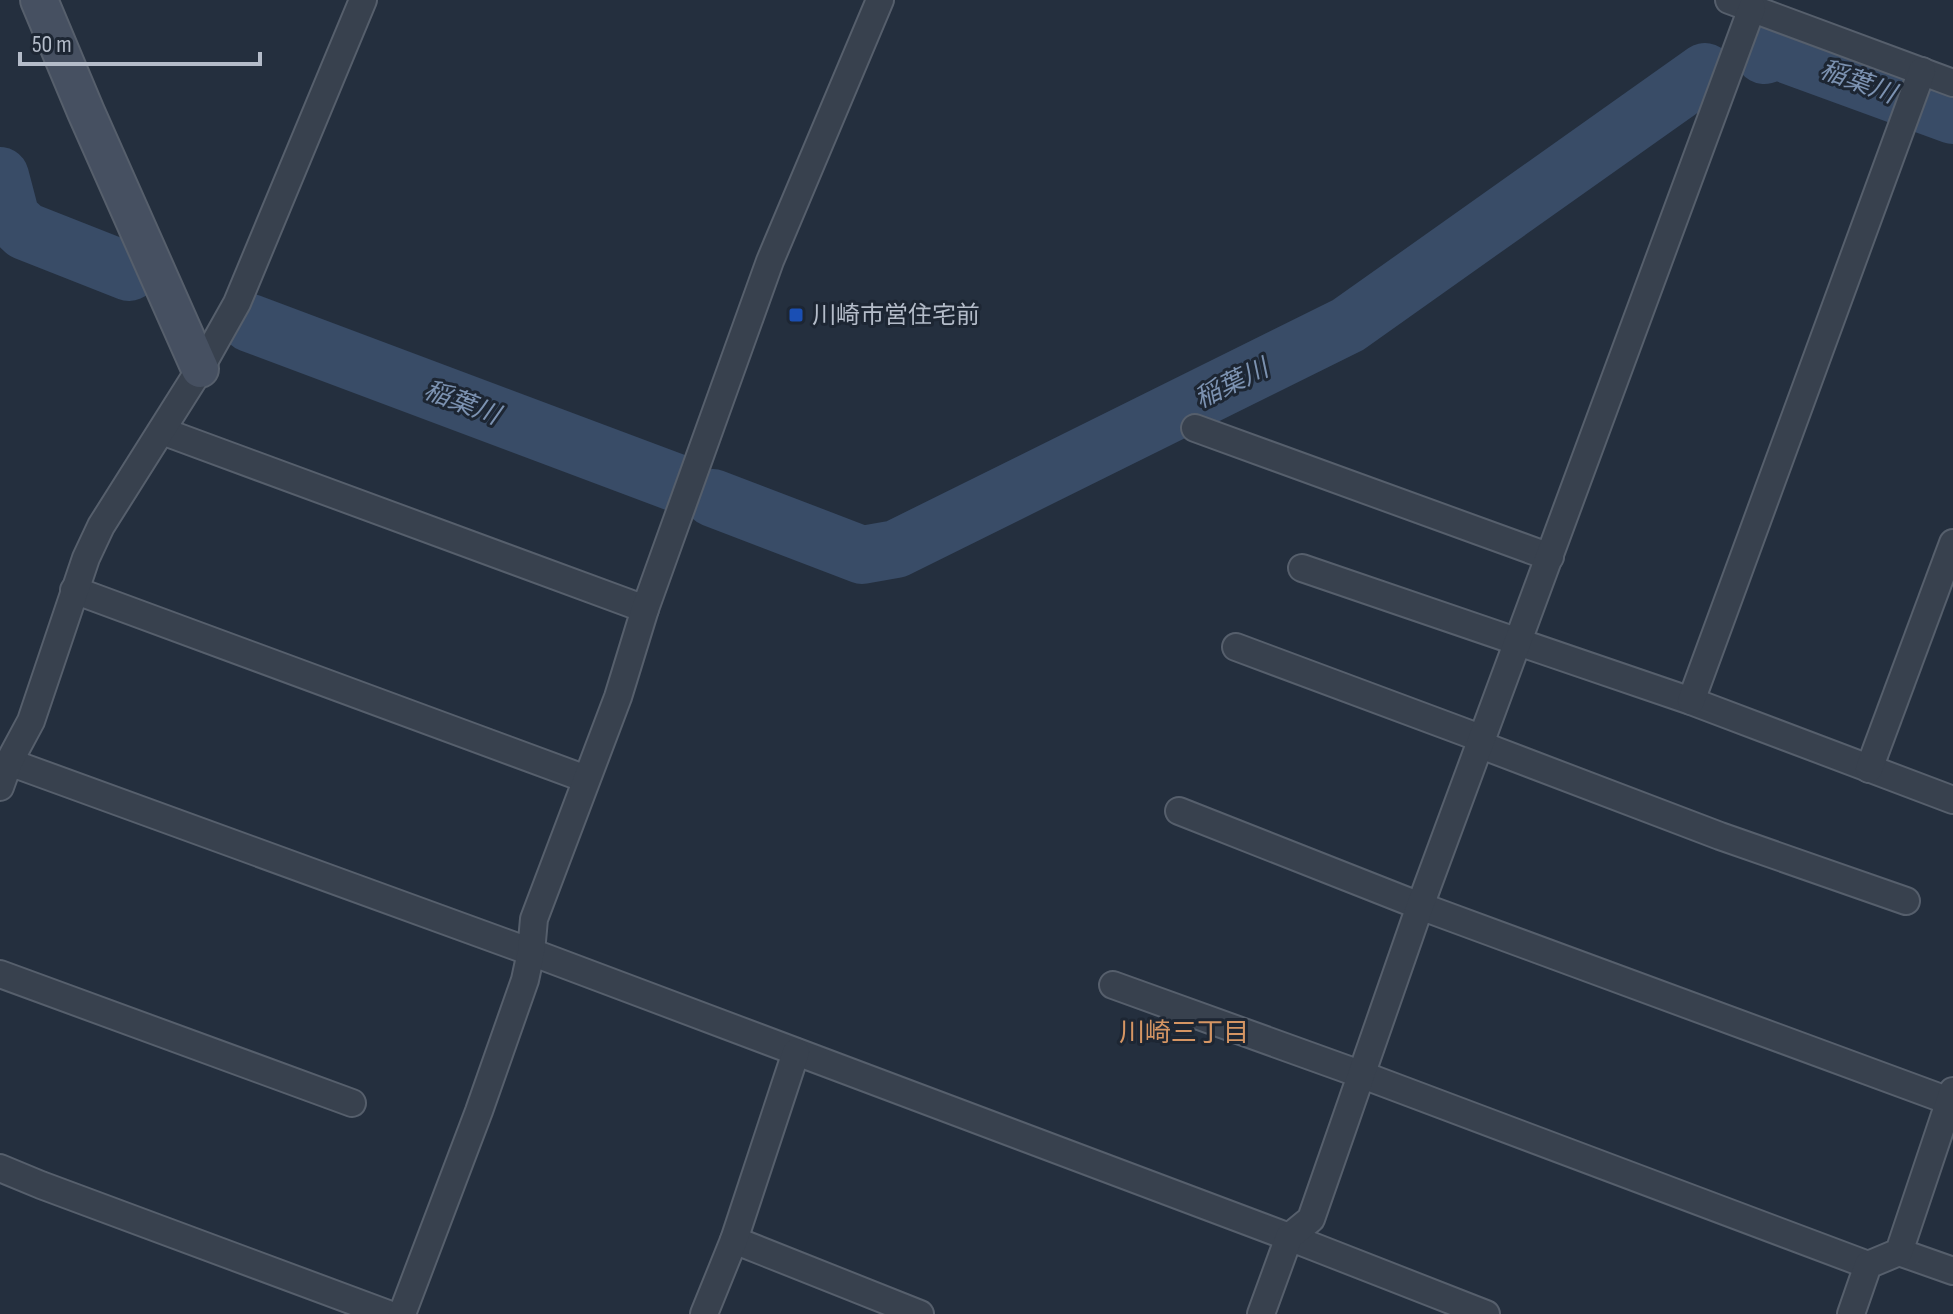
<svg xmlns="http://www.w3.org/2000/svg" width="1953" height="1314" font-family="'Sofia Sans Condensed','Noto Sans JP',sans-serif">
  <rect width="100%" height="100%" fill="#242f3e"/>
  <g fill="none" stroke-linecap="round" stroke-linejoin="round">
    <g stroke="#394c67" stroke-width="58">
      <path d="M1764,55L1778,51L1953,115"/>
      <path d="M0,176L11,218L25,231L129,272"/>
      <path d="M250,323L674,482"/>
      <path d="M713,498L862,555L896,549L1348,325L1705,72"/>
    </g>
    <g stroke="#565f6c" stroke-width="30">
      <g id="street">
        <path d="M1729,0L1953,83"/>
        <path d="M1195,428L1550,557"/>
        <path d="M162,431L645,609"/>
        <path d="M1302,568L1691,701L1953,800"/>
        <path d="M74,590L586,779"/>
        <path d="M1236,647L1483,739"/>
        <path d="M1691,701L1922,71"/>
        <path d="M1481,745L1720,836L1906,901"/>
        <path d="M0,766L9,762L531,952L1289,1237L1486,1314"/>
        <path d="M1869,769L1953,543"/>
        <path d="M0,787L9,762L31,721L86,558L101,526L200,369L237,303L363,0"/>
        <path d="M1179,811L1420,906L1949,1101"/>
        <path d="M0,974L352,1103"/>
        <path d="M1113,985L1360,1074L1868,1265"/>
        <path d="M0,1168L41,1185L388,1314"/>
        <path d="M734,1240L920,1314"/>
        <path d="M1899,1252L1953,1271"/>
        <path d="M402,1314L479,1111L525,980L531,952L534,919L618,697L645,609L770,261L880,0"/>
        <path d="M704,1314L734,1240L796,1052"/>
        <path d="M1261,1314L1289,1237L1311,1219L1420,906L1752,8"/>
        <path d="M1851,1314L1868,1265L1899,1252L1953,1091"/>
      </g>
    </g>
    <g stroke="#565f6c" stroke-width="40">
      <path id="secondary" d="M39,0L86,112L200,369"/>
    </g>
    <use href="#street" stroke="#38414e" stroke-width="26"/>
    <use href="#secondary" stroke="#465061" stroke-width="36"/>
  </g>
  <rect fill="#1a4fb4" stroke="#1d2633" stroke-width="3" x="788" y="307" width="16" height="16" rx="4"/>
  <g text-anchor="middle" stroke-width="6" stroke-linejoin="round" paint-order="stroke">
    <g font-size="24" fill="#b4bcc9" stroke="#1d2633" text-anchor="start">
      <text x="812" y="323">川崎市営住宅前</text>
    </g>
    <g font-size="26" font-style="italic" fill="#7c92b1" stroke="#1d2633">
      <text transform="translate(1858 81) rotate(20)" y="9">稲葉川</text>
      <text transform="translate(1231 383) rotate(-26)" y="9">稲葉川</text>
      <text transform="translate(462 402) rotate(21)" y="9">稲葉川</text>
    </g>
    <g font-size="26" fill="#d59563" stroke="#1d2633">
      <text x="1184" y="1041">川崎三丁目</text>
    </g>
  </g>
  <path d="M20 52v12h240v-12" fill="none" stroke="#b4bcc9" stroke-width="4"/>
  <text x="32" y="52" font-size="24" fill="#b4bcc9" stroke="#1d2633" stroke-width="6" paint-order="stroke">50 m</text>
</svg>
